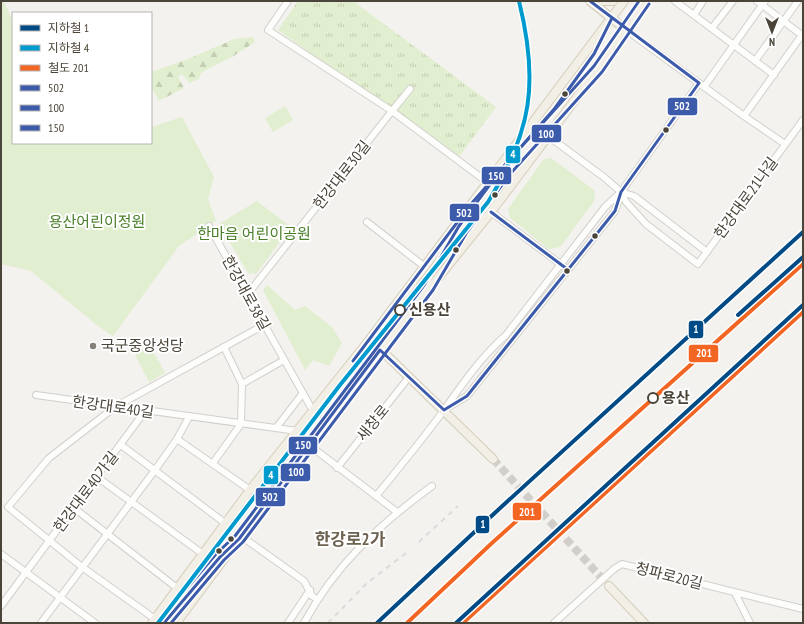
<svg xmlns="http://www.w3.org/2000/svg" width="804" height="624" font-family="'PT Sans Narrow','Noto Sans KR',sans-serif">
  <defs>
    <pattern id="grass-tufts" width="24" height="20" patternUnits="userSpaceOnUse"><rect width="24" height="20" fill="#e1eecf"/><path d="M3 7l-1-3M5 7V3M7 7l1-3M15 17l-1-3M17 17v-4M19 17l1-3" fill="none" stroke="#c3cdb2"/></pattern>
    <pattern id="forest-firs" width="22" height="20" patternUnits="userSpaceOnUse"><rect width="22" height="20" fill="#e1eecf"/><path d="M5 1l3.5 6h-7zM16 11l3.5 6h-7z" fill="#c3cdb2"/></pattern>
  </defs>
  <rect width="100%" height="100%" fill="#f4f2ee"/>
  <path fill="url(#grass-tufts)" d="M298,1H353L496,107L458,158L278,30Z"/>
  <path fill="url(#forest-firs)" d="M253,37L255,42L232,57L208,69L201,73L199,79L189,83L182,74L178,77L184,88L159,101L153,90H151V72L188,59L234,39Z"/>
  <g fill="#e1eecf">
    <path d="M1,1H4L13,22V143H151V127L182,117L214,177L208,199L216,221L179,246L113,336L98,326L31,271L1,264Z"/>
    <path d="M285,106L293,120L273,132L265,118Z"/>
    <path d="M551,158L594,190L595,200L560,247L549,249L510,218L508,209L544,159Z"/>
    <path d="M257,201L291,227L256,274L248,273L219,224Z"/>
    <path d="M267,285L295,310L305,306L332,327L342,343L329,366L313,360L305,370L263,290Z"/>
    <path d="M151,347L165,373L149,382L135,355Z"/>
  </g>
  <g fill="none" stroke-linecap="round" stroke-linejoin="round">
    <path stroke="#d2cfca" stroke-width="8" stroke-dasharray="8 4" stroke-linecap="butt" d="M493,459L609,586"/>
    <g stroke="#d2d0cb" stroke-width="8">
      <g id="minor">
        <path d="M675,1L774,75"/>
        <path d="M757,1L803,36"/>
        <path d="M694,15L703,1"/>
        <path d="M712,28L733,1"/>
        <path d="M625,29L744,116L785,144"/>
        <path d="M755,61L798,1"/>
        <path d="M704,87L765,1"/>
        <path d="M410,89L392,111L487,182"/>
        <path d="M744,116L802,35"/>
        <path d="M548,136L605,178L621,192L626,202L646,224L698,264L803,120"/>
        <path d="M621,192L634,196L707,252"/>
        <path d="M491,212L563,266"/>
        <path d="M367,222L425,267"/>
        <path d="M209,226L322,427"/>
        <path d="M247,295L392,111L268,30L288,1"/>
        <path d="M242,384L284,360"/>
        <path d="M36,395L297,431"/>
        <path d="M445,409L467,396L615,211L621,194"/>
        <path d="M276,428L303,393"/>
        <path d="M177,439L250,490"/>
        <path d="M121,445L225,523"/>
        <path d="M309,445L397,512"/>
        <path d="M213,463L241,424L242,384L224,347"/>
        <path d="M337,468L409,377"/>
        <path d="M97,477L203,554"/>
        <path d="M376,496C399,468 423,439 444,410C463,383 481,357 506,335L605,207L621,192L699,83"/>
        <path d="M74,508L177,588"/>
        <path d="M241,536L304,581L312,596L317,599"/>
        <path d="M1,554L95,623"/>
        <path d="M735,593L750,623"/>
        <path d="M1,606L145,411"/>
        <path d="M155,619L82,567L8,507L49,458L115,407L264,325"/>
        <path d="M41,623L155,470L177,439L189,417"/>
        <path d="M288,623L310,590"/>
        <path d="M304,623C335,565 379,525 432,486"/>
        <path d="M554,623L614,569L622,564L803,609"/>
      </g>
    </g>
    <g stroke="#d6cebb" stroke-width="10">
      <g id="major">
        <path d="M590,1L625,29"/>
        <path d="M603,1H613"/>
        <path d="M370,339L493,459"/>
        <path d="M609,586L644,623"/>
        <path d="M152,623L250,490L370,339L624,1"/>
        <path d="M176,623L380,350L491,212L548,136L598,69L645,1"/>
      </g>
    </g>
    <use href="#minor" stroke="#fdfdfc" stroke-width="6"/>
    <use href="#major" stroke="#f2efe6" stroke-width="8"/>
    <g stroke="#dbdbda" stroke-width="2" stroke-dasharray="5 5" stroke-linecap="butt">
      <path d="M793,272L803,262"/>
      <path d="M419,542L458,506"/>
      <path d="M328,623L366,584L406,553"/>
      <path d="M405,623L551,489"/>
    </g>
    <g stroke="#fff" stroke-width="6">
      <g id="bus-1">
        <path d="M491,212L567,269"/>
        <path d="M353,361L471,204L555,108L594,54L612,18"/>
        <path d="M164,623L220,557L239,539L380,350L444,410L467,396L615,211L621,192L699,83L590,1"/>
      </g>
    </g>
    <g stroke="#fff" stroke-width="6">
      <path id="bus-2" d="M171,623L224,560L243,542L433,290L467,232L511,173L602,72L649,4"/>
    </g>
    <g stroke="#fff" stroke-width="6">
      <path id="bus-3" d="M160,620L216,554L235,536L425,284L459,226L503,167L594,66L639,1"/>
    </g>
    <use href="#bus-1" stroke="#3d5bab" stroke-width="3"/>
    <use href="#bus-2" stroke="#3d5bab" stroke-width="3"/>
    <use href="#bus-3" stroke="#3d5bab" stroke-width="3"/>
    <g stroke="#fff" stroke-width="7">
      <g id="rail-1">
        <path d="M407,623L492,543L803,264"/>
        <path d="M463,623L803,312"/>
      </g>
    </g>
    <use href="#rail-1" stroke="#f26522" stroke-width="4"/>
    <g stroke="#fff" stroke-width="7">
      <g id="metro-1">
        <path d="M738,315L803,257"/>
        <path d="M377,623L498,510L803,232"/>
        <path d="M456,623L803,305"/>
      </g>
    </g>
    <g stroke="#fff" stroke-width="7">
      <path id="metro-2" d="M158,623L340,385L488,202C532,131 539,82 519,1"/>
    </g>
    <use href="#metro-1" stroke="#004a85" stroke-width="4"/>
    <use href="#metro-2" stroke="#009bce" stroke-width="4"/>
  </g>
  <g fill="#4b4439" stroke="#fff" stroke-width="1.5">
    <circle cx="565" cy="94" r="3.5"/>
    <circle cx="666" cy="130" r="3.5"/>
    <circle cx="495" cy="195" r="3.5"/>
    <circle cx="595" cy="236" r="3.5"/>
    <circle cx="456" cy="250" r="3.5"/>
    <circle cx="567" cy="271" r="3.5"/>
    <circle cx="231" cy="539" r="3.5"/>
    <circle cx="219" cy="551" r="3.5"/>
  </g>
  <g fill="#fff" stroke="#4b4439" stroke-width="2">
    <circle cx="400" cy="310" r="5"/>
    <circle cx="653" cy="398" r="5"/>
  </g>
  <circle fill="#868178" stroke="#fff" stroke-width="1.5" cx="93" cy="346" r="4"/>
  <g text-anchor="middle" stroke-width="4" stroke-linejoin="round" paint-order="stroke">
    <g font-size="15" fill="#4b4439" stroke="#fff">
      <text transform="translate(342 175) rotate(-52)" y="5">한강대로30길</text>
      <text transform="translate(746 198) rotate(-54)" y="5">한강대로21나길</text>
      <text transform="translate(246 293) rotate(61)" y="5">한강대로38길</text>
      <text transform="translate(113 407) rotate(8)" y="5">한강대로40길</text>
      <text transform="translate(373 423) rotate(-51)" y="5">새창로</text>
      <text transform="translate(86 492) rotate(-53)" y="5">한강대로40가길</text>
      <text transform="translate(669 576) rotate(14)" y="5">청파로20길</text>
    </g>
    <g font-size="15" fill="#4a7f2a" stroke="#fff">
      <text x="97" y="227">용산어린이정원</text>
      <text x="254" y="239">한마음 어린이공원</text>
    </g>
    <g font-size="15" font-weight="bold" fill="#4b4439" stroke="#fff" text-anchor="start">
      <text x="409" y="315">신용산</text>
      <text x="662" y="403">용산</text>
    </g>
    <g font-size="15" fill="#4b4439" stroke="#fff" text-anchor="start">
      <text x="101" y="351">국군중앙성당</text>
    </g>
    <g font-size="17" font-weight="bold" fill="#6e6250" stroke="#fff">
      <text x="350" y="545">한강로2가</text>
    </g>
  </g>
  <g stroke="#fff" stroke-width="1.5">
    <rect x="667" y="97" width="31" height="19" rx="4" fill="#3d5bab"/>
    <rect x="531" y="124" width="31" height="19" rx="4" fill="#3d5bab"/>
    <rect x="505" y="145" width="16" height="19" rx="4" fill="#009bce"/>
    <rect x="481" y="166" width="31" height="19" rx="4" fill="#3d5bab"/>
    <rect x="449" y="203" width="31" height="19" rx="4" fill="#3d5bab"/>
    <rect x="688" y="320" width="16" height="19" rx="4" fill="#004a85"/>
    <rect x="688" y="344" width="31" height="19" rx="4" fill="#f26522"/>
    <rect x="288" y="436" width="30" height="19" rx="4" fill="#3d5bab"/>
    <rect x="280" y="463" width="31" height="19" rx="4" fill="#3d5bab"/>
    <rect x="263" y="465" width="16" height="20" rx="4" fill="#009bce"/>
    <rect x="255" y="487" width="31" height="20" rx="4" fill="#3d5bab"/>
    <rect x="512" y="502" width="30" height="19" rx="4" fill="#f26522"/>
    <rect x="475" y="515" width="15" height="19" rx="4" fill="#004a85"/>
  </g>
  <g font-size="11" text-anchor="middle" font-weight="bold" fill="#fff">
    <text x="682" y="110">502</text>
    <text x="546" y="138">100</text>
    <text x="513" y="158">4</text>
    <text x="496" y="180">150</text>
    <text x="464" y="217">502</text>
    <text x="696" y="333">1</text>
    <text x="704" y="357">201</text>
    <text x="303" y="449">150</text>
    <text x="296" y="476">100</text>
    <text x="271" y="479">4</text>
    <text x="270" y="501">502</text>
    <text x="527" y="516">201</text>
    <text x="483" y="528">1</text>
  </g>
  <rect width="804" height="624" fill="none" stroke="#4b4439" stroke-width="4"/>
  <rect x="12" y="12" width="140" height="132" fill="#ffffff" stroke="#b7b4b0"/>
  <rect x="20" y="25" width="20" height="6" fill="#004a85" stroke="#b7b4b0"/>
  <text x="48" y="32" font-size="12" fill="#4b4439">지하철 1</text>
  <rect x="20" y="45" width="20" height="6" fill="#009bce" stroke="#b7b4b0"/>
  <text x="48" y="52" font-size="12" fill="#4b4439">지하철 4</text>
  <rect x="20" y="65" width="20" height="6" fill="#f26522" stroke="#b7b4b0"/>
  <text x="48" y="72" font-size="12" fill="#4b4439">철도 201</text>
  <rect x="20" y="85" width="20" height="6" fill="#3d5bab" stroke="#b7b4b0"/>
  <text x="48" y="92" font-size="12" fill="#4b4439">502</text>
  <rect x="20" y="105" width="20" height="6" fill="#3d5bab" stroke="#b7b4b0"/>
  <text x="48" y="112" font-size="12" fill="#4b4439">100</text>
  <rect x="20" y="125" width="20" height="6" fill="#3d5bab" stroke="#b7b4b0"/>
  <text x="48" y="132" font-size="12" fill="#4b4439">150</text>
  <g transform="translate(772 32) rotate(180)" stroke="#ffffff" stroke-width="3" paint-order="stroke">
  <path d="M0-3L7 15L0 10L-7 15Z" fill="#4b4439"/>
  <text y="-6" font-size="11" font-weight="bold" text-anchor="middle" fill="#4b4439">N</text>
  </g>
</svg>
